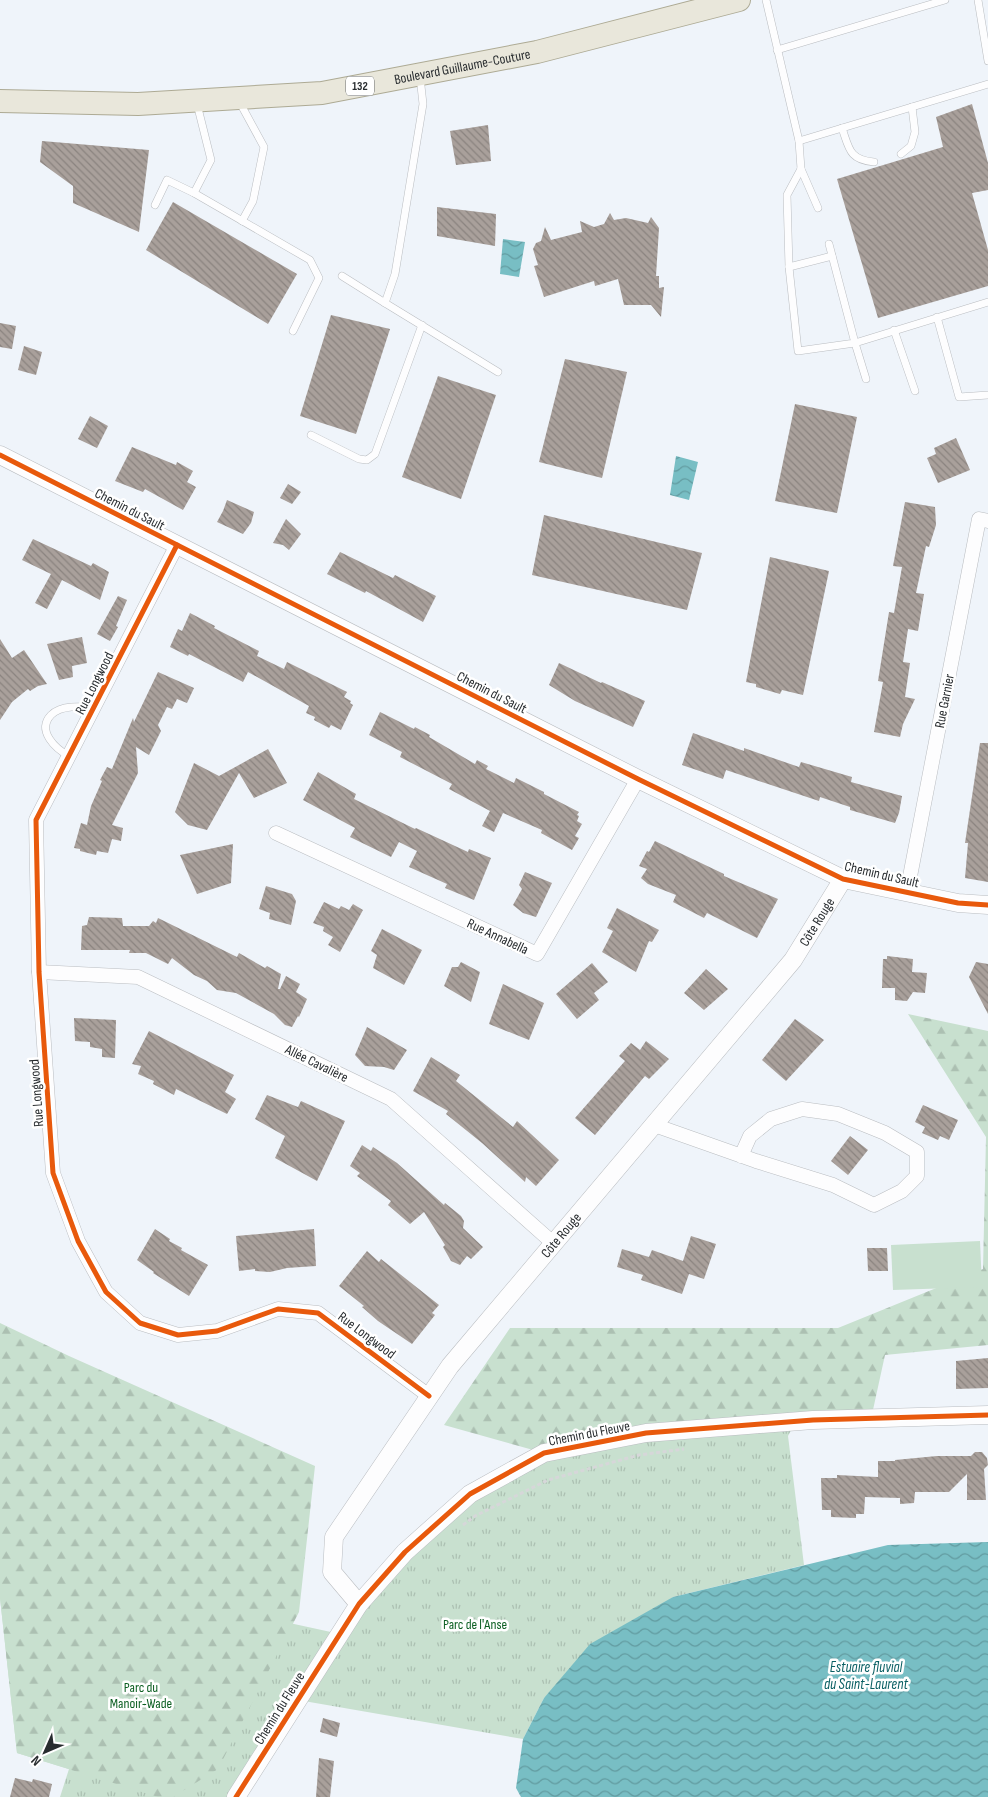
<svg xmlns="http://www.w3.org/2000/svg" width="988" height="1797" font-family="'Sofia Sans Condensed',sans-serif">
  <defs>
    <pattern id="grass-tufts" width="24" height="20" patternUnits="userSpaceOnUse" patternTransform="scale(1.25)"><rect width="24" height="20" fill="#c8e0cf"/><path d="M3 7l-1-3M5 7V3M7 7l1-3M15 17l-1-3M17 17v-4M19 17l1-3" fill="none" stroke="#acc0b2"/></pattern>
    <pattern id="forest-firs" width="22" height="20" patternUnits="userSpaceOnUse" patternTransform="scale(1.25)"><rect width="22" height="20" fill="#c8e0cf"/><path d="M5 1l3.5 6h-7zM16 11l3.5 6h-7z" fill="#acc0b2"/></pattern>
    <pattern id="water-waves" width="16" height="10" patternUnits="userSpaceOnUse" patternTransform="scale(1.25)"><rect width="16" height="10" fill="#78bec4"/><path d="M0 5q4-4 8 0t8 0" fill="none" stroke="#629ba0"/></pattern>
    <pattern id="building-back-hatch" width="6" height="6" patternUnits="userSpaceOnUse" patternTransform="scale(1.25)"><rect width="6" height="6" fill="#a9a09b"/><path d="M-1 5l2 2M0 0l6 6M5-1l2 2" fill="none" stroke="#8a837f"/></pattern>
  </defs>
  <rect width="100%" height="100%" fill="#eff4fa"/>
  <path fill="url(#grass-tufts)" d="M796,1421L788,1436L804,1565L673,1597L544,1698L523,1739L298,1700L236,1797H60L69,1769L17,1753L0,1598V1571L30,1566L340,1634L463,1500L544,1453Z"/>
  <g fill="url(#forest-firs)">
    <path d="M908,1014L988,1031V1345L885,1355L871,1419L796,1421L544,1453L444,1425L510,1328H838L983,1269L986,1137Z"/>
    <path d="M0,1323L69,1356L315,1466L299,1612L218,1769L173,1797H158L17,1753L0,1598Z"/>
  </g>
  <path fill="#c8e0cf" d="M980,1241L982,1287L893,1290L891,1245Z"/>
  <g fill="url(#water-waves)">
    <path d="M503,239L525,242L519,277L500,274Z"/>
    <path d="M676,456L698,462L689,500L670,495Z"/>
    <path d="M988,1542V1797H521L516,1788L523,1739L544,1698L590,1644L673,1597L888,1545Z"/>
  </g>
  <g fill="url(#building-back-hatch)">
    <path d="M972,104L988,163V190L972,193L988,250V286L878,318L837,179L943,147L936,117Z"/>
    <path d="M488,125L491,161L456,165L450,131Z"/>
    <path d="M42,141L149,150L139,232L73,203V186L40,162Z"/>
    <path d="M173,202L297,274L268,324L146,250Z"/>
    <path d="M437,207L496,214L495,246L437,236Z"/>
    <path d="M610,213L614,220L626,218L648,223L651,217L659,228L656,276H659V288L664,287L661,317L651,305H624L618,279L595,286L594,281L544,297L534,266L538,265L533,249L536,243L541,241L545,227L551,240L582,232L580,221L594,227L604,224Z"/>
    <path d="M331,315L390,329L356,434L300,416Z"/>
    <path d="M0,323L16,326L12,349L0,347Z"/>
    <path d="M24,346L42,352L36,375L18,370Z"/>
    <path d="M565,359L627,372L602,478L539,462Z"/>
    <path d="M438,376L496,395L461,499L402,477Z"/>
    <path d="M795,404L857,417L837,513L775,501Z"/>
    <path d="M90,416L108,426L97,448L78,439Z"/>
    <path d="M956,438L970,470L938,483L927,458L936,454L934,448Z"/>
    <path d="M132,447L176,465L177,462L193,471L187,482L196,487L183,510L145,489L143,492L115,481Z"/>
    <path d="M288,484L301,492L292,504L280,498Z"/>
    <path d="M227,500L254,512L251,523L243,534L217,522L223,511Z"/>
    <path d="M905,502L935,507L936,525L929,547L926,546L916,593L924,594L918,631L908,629L903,662L910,663L905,697L915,699L903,724L900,737L874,732L883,682L878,681L889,612L894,613L902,567L893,566Z"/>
    <path d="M544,515L702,553L687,610L532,575Z"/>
    <path d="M286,519L301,534L289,550L283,545L273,543Z"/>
    <path d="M33,539L91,566L93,563L109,572L100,600L62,580L47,609L35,603L51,574L22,560Z"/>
    <path d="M340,552L393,578L395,575L436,596L423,622L366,591L365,593L327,574Z"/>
    <path d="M770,557L829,571L803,695L782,690L780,694L756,687V684L746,682Z"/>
    <path d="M118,596L127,600L116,626L118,627L110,641L97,634Z"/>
    <path d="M190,613L215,626L214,628L259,651L257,656L284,669L287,662L347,692L344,697L351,701L350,703L353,705L341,730L331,725L329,728L314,720L315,717L306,713L309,706L248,672L243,682L189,654L188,656L170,647L178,629L182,631Z"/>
    <path d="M82,637L87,663L72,666L73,677L59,680L47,644Z"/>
    <path d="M0,639L12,658L24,650L47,684L38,686L30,691L28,689L12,702L0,720Z"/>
    <path d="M559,663L601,683L602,682L645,701L633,727L575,701L549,685Z"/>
    <path d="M158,672L194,688L187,703L177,699L172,709L167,707L158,725L161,731L149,755L136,747L138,773L112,825L123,828L121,841L112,839L108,853L97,851L96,855L80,851V849L74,848L81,823L87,825L91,806L102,781L100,780L107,767L112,769L133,718L134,722Z"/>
    <path d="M380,712L414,729L415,727L430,735L429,737L475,764L477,760L488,766L486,769L514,783L516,778L544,792V794L579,812L577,815L579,816L577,821L582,824L575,836L579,838L572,850L541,833L542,830L503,813L494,832L482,826L490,811L449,789L452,784L400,757L402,752L369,735Z"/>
    <path d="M693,733L744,751V748L799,767L801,762L852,777L851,782L902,796L899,813L895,823L850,810V807L820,797L819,801L726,770L723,779L682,765Z"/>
    <path d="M980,743H988V882L965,878L968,843H965Z"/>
    <path d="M268,749L287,783L254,798L239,773L207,830L188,825L175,812L194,763L219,776Z"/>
    <path d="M318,772L356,794L354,799L415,829L416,828L468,852L469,849L491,858L474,900L445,888L447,884L409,867L417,851L399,842L391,857L350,837L355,828L303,800Z"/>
    <path d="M655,841L724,874V876L778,899L757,938L707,913L704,918L673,902L676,895L648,884L641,878L647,869L639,866L647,851L649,852Z"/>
    <path d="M233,844L231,883L197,894L180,855Z"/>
    <path d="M525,872L552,883L536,917L523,913L513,905L522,889L519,885Z"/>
    <path d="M266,886L292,894L296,901L291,925L269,919L270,913L259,909Z"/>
    <path d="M324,902L339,909L341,906L349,910L353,904L363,910L340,952L328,945L333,937L323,931L324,927L313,923Z"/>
    <path d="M617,908L659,930L652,942L649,941L636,972L602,952L613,931L607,928Z"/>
    <path d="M89,917L122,918L123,926H149L153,921L156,923L158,918L237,957L239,953L265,968L267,966L281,974L278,989H280L286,976L300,984L296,992L307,999L299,1017L298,1016L292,1027L285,1025L274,1014L236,993L217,990L207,981L194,975L172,958L168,964L146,953H129L130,950H81L82,926L87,925Z"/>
    <path d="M382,929L422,950L404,985L373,968L377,955L371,951Z"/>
    <path d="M887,956L913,959L912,972L927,973L925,993L913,992L907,1001L895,1000V988H882L883,959H887Z"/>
    <path d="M461,962L480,972L471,1002L444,986L452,967H458Z"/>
    <path d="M976,962L988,964V1014L969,977Z"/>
    <path d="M592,963L608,982L594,993L599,1000L577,1019L556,994Z"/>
    <path d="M706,969L728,989L704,1010L684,993Z"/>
    <path d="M503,984L544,1003L529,1040L489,1024Z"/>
    <path d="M74,1018L116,1020L115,1058L102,1057V1049L90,1047V1042L75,1041Z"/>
    <path d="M795,1019L824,1040L786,1081L762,1060Z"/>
    <path d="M367,1027L407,1050L394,1070L384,1067L365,1066L355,1055Z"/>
    <path d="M149,1031L234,1075L225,1092L236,1099L227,1114L176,1089L174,1095L153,1084L154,1081L138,1074L141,1066L132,1064Z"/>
    <path d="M646,1041L669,1059L649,1079L645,1076L595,1135L575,1118L625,1061L619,1056L631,1043L640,1050Z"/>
    <path d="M431,1057L460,1075L456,1081L513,1127L517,1121L559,1160L536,1186L526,1177L525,1182L482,1143L446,1114L448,1111L413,1091Z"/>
    <path d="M267,1095L298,1107L301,1101L345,1121L317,1181L275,1158L285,1136L255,1119Z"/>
    <path d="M923,1105L958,1120L949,1140L940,1136L938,1140L922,1133L925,1127L915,1122Z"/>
    <path d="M850,1136L868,1150L848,1175L831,1161Z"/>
    <path d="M362,1145L371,1151L373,1147L397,1163L444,1205L445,1203L461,1216L464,1221L463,1228L483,1247L471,1259L467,1256L460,1265L451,1261L443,1247L445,1245L424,1212L410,1224L388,1205L391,1201L357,1176L360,1173L350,1166Z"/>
    <path d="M155,1229L170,1239L169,1241L182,1248L181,1250L208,1265L189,1296L153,1273L154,1272L137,1260Z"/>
    <path d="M314,1229L316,1266L287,1268L270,1272L255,1271V1269L239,1271L236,1236Z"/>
    <path d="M691,1236L716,1244L704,1279L689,1274L682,1294L641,1280L643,1275L617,1267L622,1249L649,1257L652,1250L683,1261Z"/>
    <path d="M867,1248H887L888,1271H868Z"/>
    <path d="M367,1251L379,1262L381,1259L439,1305L432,1313L435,1315L412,1344L378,1321L362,1307L364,1306L339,1286Z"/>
    <path d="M988,1358V1388L956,1389V1361Z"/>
    <path d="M975,1452H982L987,1458L988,1465L984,1469L986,1500H967V1474L949,1492H915L914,1503L900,1504V1498L865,1497L864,1514H856V1518L831,1517V1510H822L821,1478H837V1475L878,1477V1461H895V1460L937,1456H971Z"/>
    <path d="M323,1718L340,1723L337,1737L320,1732Z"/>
    <path d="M319,1758L334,1761L330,1797H316Z"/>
    <path d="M15,1778L32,1782L33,1779L52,1784L49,1797H10Z"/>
  </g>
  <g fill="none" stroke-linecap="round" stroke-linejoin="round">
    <g stroke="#babdc1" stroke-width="8">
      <g id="service">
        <path d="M766,0L799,141L988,84"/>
        <path d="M978,0L988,61"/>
        <path d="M777,50L945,0"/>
        <path d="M239,101L264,147L253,201L242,221"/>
        <path d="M842,128C849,148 849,160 874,162"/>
        <path d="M799,141L801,169L787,195L789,267L798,351L855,343L829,244"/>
        <path d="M901,154L911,146L915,132L912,107"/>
        <path d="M801,169L818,208"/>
        <path d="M194,193L211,160L197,104"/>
        <path d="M155,205L167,180L194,193L310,260L319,278L293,331"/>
        <path d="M789,267L832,256"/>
        <path d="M342,276L385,303L395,274L423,104L420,77"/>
        <path d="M385,303L498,372"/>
        <path d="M937,317L959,397L988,395"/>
        <path d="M894,330L915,391"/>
        <path d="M866,379L855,343L988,302"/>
        <path d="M311,435L359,459L367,460L375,454L422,325"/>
        <path d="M69,756C56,749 36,731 51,715C61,705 81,706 93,708"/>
      </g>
    </g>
    <g stroke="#babdc1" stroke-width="15">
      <g id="minor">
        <path d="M177,545L36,820L39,972L53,1173L78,1241L106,1292L140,1323L178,1335L217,1331L278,1309L318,1313L429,1396"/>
        <path d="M276,833L537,954L638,779"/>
        <path d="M907,892L979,519L988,521"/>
        <path d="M39,972L138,977L391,1099L553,1243"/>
        <path d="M654,1125L756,1161L833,1185L874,1205L902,1191L917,1176V1152L885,1133L838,1114L802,1109L771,1119L750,1136L741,1156"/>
      </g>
    </g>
    <g stroke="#babdc1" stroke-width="19">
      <g id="tertiary">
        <path d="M0,455L638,779L843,879L958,903L988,905"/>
        <path id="s1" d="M359,1604L332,1572L334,1537L450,1366L793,960L843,879"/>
        <path d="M236,1797L359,1604L405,1552L470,1494L544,1453L646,1433L813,1420L988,1415"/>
      </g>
    </g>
    <g stroke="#adaa94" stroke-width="24">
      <g id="primary">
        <path id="s2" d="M0,101L138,104L322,93L537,52L739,0"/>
      </g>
    </g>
    <path stroke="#d6d7d9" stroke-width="3" stroke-dasharray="4 2.5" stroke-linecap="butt" d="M463,1525L475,1516L548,1480L639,1455L684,1449"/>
    <use href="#service" stroke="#fdfdfe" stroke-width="7"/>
    <use href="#minor" stroke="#fdfdfe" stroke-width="14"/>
    <use href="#tertiary" stroke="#fdfdfe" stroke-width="18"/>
    <use href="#primary" stroke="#e9e7db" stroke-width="22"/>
    <g stroke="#fff" stroke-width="8">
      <g id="cycleway">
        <path d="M0,455L638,779L843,879L958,903L988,905"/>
        <path d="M177,545L36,820L39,972L53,1173L78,1241L106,1292L140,1323L178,1335L217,1331L278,1309L318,1313L429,1396"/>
        <path d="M236,1797L359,1604L405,1552L470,1494L544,1453L646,1433L813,1420L988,1415"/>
      </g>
    </g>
    <use href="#cycleway" stroke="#e8590c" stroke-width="5"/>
  </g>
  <g text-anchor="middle" stroke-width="5" stroke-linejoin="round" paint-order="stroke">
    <rect fill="#fff" stroke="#686b6d" stroke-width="1" x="346" y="76.5" width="28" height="19" rx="4"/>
    <g font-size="12" font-weight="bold" fill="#282c2f">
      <text x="360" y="90">132</text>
    </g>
    <g font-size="14" fill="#282c2f" stroke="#fff">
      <text dy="5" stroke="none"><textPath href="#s2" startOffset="465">Boulevard Guillaume-Couture</textPath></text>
      <text transform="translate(130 509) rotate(27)" y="5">Chemin du Sault</text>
      <text transform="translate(94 683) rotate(-63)" y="5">Rue Longwood</text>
      <text transform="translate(492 692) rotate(27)" y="5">Chemin du Sault</text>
      <text transform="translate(944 701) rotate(-79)" y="5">Rue Garnier</text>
      <text transform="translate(882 874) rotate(13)" y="5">Chemin du Sault</text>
      <text dy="5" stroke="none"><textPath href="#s1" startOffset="860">Côte Rouge</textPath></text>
      <text transform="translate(498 936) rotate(25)" y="5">Rue Annabella</text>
      <text transform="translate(317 1063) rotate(26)" y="5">Allée Cavalière</text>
      <text transform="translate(36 1093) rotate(-94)" y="5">Rue Longwood</text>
      <text dy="5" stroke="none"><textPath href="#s1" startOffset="455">Côte Rouge</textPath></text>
      <text transform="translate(367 1335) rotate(37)" y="5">Rue Longwood</text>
      <text transform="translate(589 1433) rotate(-11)" y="5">Chemin du Fleuve</text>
      <text transform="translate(279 1708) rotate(-58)" y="5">Chemin du Fleuve</text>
    </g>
    <g font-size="14" fill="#0c5f22" stroke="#fff">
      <text x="475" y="1629">Parc de l'Anse</text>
      <text x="141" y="1692">Parc du<tspan x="141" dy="16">Manoir-Wade</tspan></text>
    </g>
    <g font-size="15" font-style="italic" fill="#0b6064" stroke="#fff">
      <text x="866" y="1672">Estuaire fluvial<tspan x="866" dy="17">du Saint-Laurent</tspan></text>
    </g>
  </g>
  <g transform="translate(45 1752) rotate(225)" stroke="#ffffff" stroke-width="4" paint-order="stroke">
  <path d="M0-4L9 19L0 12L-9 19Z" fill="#282c2f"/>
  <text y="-8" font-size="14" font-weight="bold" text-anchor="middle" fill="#282c2f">N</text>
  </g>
</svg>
